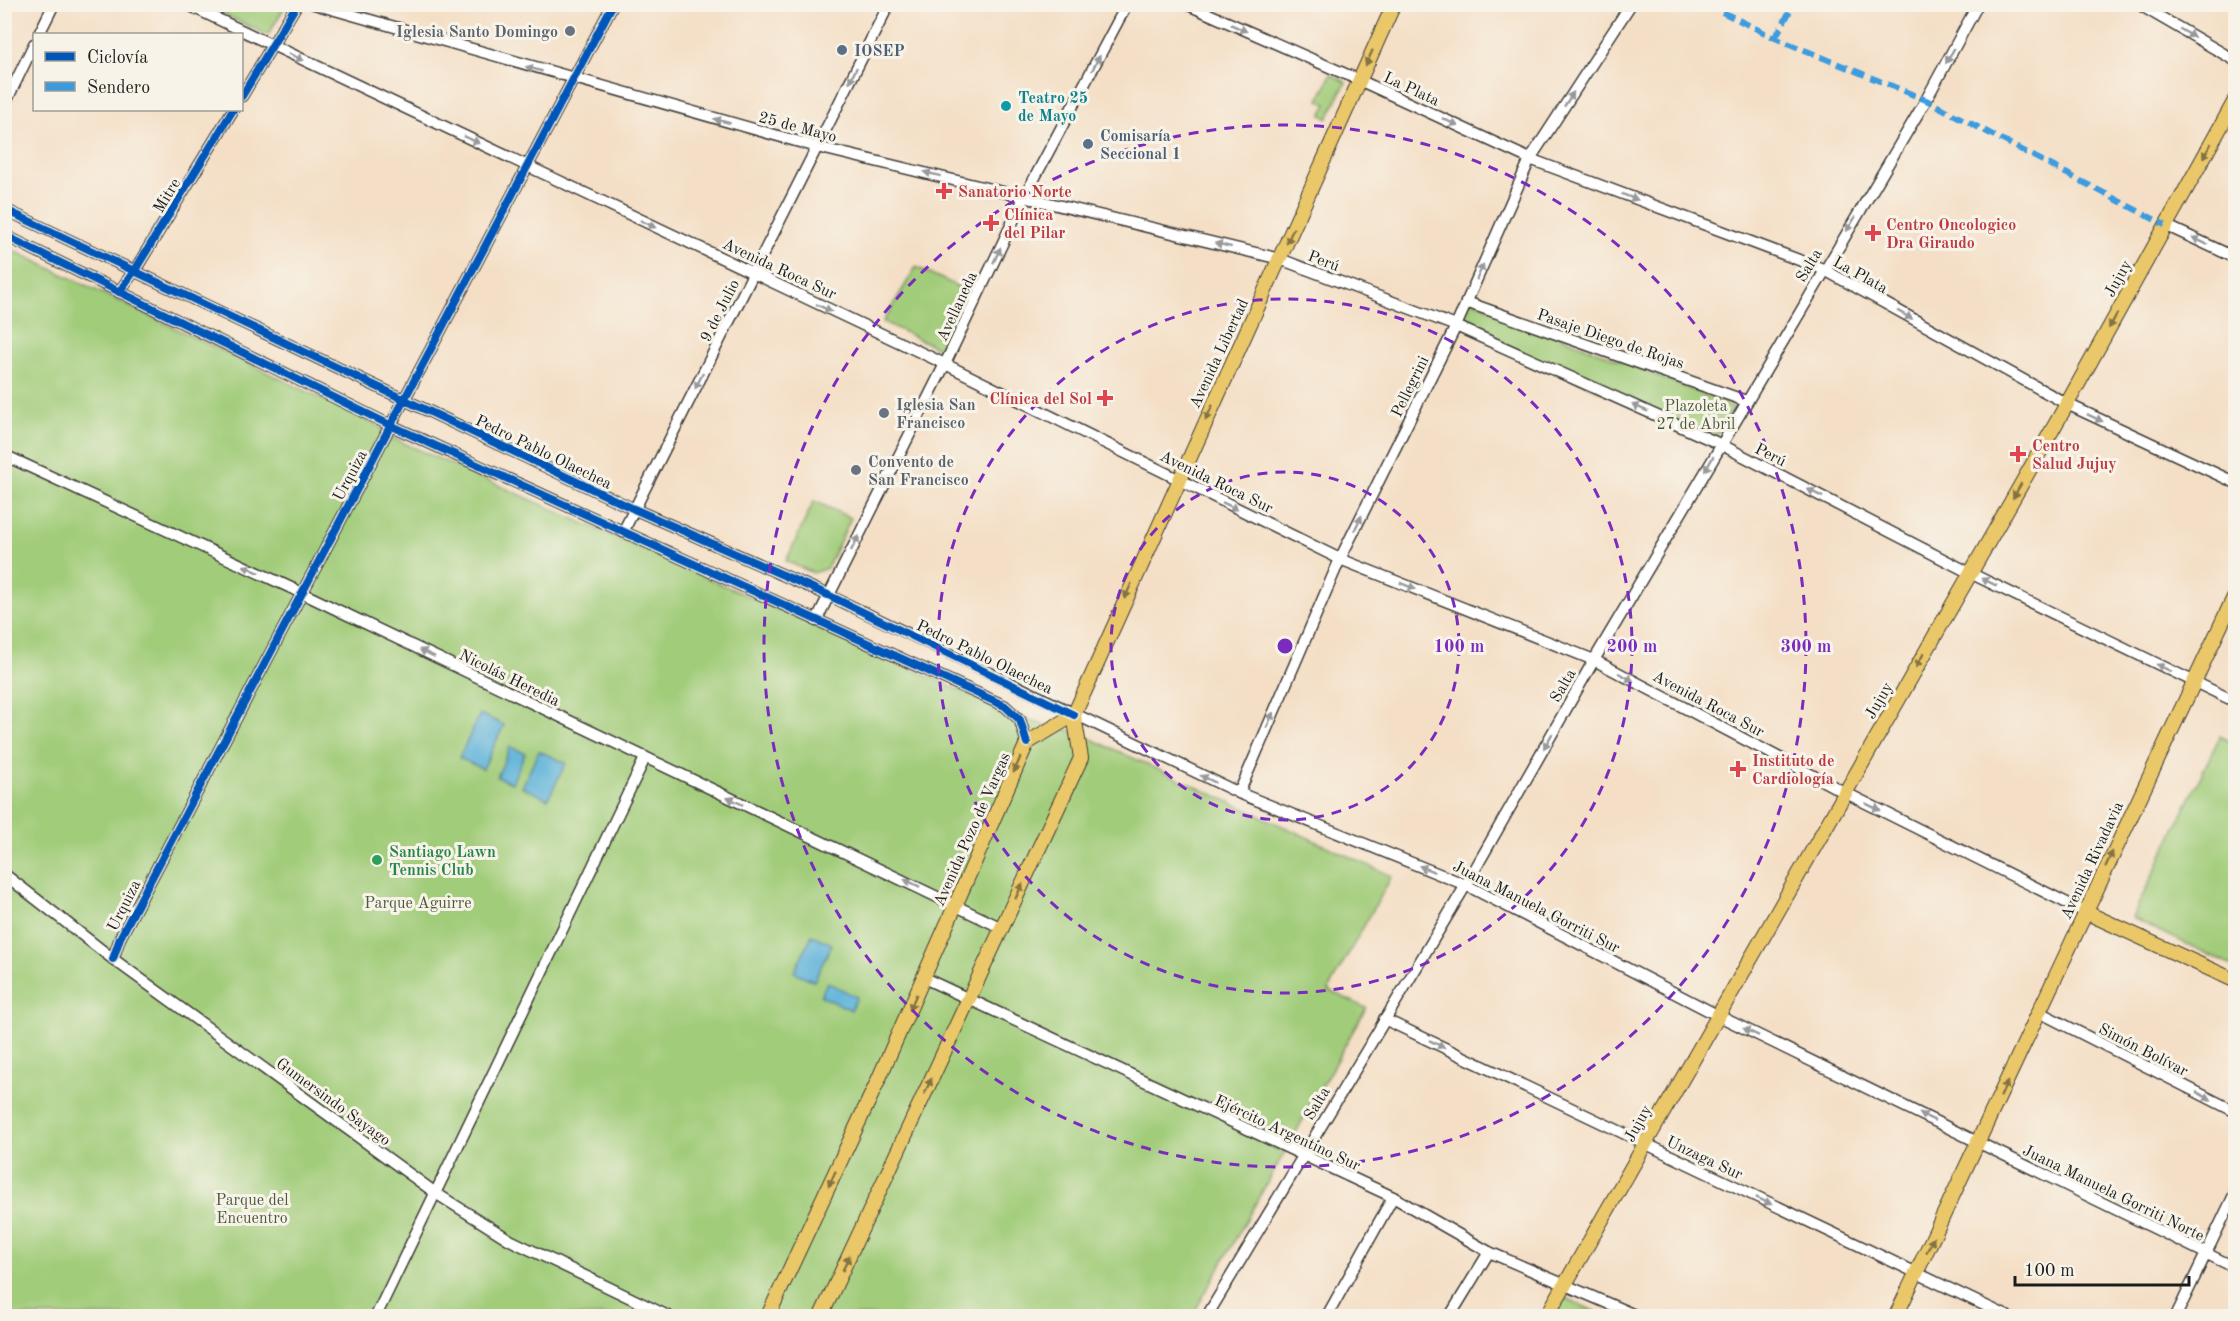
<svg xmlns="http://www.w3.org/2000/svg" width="2240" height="1321" font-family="'Old Standard TT',serif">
  <rect width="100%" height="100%" fill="#f7f3e8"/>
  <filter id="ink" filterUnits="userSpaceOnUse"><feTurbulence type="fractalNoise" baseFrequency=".0167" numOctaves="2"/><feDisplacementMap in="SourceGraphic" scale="12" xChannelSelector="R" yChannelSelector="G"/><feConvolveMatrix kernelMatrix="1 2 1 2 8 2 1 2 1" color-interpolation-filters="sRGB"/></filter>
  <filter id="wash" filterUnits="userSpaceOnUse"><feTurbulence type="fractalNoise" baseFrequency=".008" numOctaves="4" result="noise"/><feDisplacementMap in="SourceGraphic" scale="24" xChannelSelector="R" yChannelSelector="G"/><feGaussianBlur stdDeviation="1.35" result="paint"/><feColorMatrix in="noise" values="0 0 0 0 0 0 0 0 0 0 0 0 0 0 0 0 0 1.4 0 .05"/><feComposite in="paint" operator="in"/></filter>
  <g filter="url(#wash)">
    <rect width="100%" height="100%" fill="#f4dfc6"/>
    <g fill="#a1cc79" stroke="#5e744a" stroke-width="1.5">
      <path d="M204,5H286L268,35Z"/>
      <path d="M1331,74L1346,82L1328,118L1321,115L1327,104L1319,100Z"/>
      <path d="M4,246L383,428L381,433L1029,721L1076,732L1392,876L1328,990L1366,1008L1192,1316H5Z"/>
      <path d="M916,267L972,293L942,350L883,322Z"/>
      <path d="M1471,300L1734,407L1711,444L1458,323Z"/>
      <path d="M814,501L851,518L827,568L813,573L786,561Z"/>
      <path d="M2220,736L2235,744V967L2132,918Z"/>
      <path d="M1564,1297L1604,1316H1554Z"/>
    </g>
    <g fill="#5db3da" stroke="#3c687b" stroke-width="1.5">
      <path d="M480,714L504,725L483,769L459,758Z"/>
      <path d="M510,747L525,753L512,783L497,777Z"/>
      <path d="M539,751L566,763L548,799L522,787Z"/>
      <path d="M812,935L832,944L814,981L794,972Z"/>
      <path d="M827,982L857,997L851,1010L821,996Z"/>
    </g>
  </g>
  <g filter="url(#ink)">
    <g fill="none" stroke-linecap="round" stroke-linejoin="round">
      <g stroke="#3c3936" stroke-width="13">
        <g id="minor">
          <path d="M186,4L945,364L1340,559L1594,660L1844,792L2085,912"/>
          <path d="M314,4L817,147L1280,259L1456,326L1720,444L1970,573L2236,702"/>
          <path d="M1186,4L1359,80L1530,159L1823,269L2067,404L2236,483"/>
          <path d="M2138,4L2236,61"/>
          <path d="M39,34L54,4"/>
          <path d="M242,96L297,4"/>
          <path d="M4,106L34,44"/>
          <path d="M4,209L634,509L828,595L1239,793L1466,885L1717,1015L2236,1268"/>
          <path d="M2165,225L2236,258"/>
          <path d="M4,235L390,425L1005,706L1020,720L1027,743"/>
          <path d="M119,292L135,270L233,110"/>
          <path d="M1466,302L1746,401"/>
          <path d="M4,455L302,593L1002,928"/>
          <path d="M623,532L889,4"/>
          <path d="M816,621L945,364L1025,196L1127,4"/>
          <path d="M1239,793L1340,559L1456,326L1530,159L1631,4"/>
          <path d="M4,874L113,959L437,1194L510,1240L668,1316"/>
          <path d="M113,959L120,938L613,4"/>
          <path d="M924,978L1393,1197L1489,1252L1637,1316"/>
          <path d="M2039,1012L2236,1112"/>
          <path d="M1384,1019L2007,1316"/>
          <path d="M376,1316L645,758"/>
          <path d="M1207,1316L1466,885L1594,660L1926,100L1978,4"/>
          <path d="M1327,1316L1393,1197"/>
          <path d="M1450,1316L1489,1252"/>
          <path d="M2176,1316L2236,1191"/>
        </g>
      </g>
      <g stroke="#3c3936" stroke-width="16">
        <g id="major">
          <path d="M1074,715L1394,4"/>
          <path d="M2085,912L2236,981"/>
          <path d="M768,1316L876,1085L1027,743L1074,715"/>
          <path d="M821,1316L1081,758L1074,715"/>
          <path d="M1547,1316L2067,404L2236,99"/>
          <path d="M1896,1316L2236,593"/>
        </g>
      </g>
      <use href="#minor" stroke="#fff" stroke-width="10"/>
      <use href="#major" stroke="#eac769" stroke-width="14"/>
      <g stroke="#3c9bdf" stroke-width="6" stroke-dasharray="12 6" stroke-linecap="butt">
        <path d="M1706,4L1775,38L1926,100L2165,225"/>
        <path d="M1775,38L1794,4"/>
      </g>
      <g stroke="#f7f3e8" stroke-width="11">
        <g id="cycleway">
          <path d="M242,96L297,4"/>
          <path d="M4,209L634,509L828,595L1074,715"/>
          <path d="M4,235L390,425L1005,706L1020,720L1027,743"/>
          <path d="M119,292L135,270L233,110"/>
          <path d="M113,959L120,938L613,4"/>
        </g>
      </g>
      <use href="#cycleway" stroke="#0057b8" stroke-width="8"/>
    </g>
    <defs><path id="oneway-solid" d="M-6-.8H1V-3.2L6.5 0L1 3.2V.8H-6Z" transform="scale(1.5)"/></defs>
    <g fill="#999">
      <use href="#oneway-solid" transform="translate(1239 28) rotate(24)"/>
      <use href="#oneway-solid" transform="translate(2187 33) rotate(30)"/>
      <use href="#oneway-solid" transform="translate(1950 56) rotate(119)"/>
      <use href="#oneway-solid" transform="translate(296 57) rotate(25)"/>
      <use href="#oneway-solid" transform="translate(1096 63) rotate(-62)"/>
      <use href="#oneway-solid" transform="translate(534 69) rotate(-164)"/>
      <use href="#oneway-solid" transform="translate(853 75) rotate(117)"/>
      <use href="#oneway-solid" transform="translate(1569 99) rotate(-57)"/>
      <use href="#oneway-solid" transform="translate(722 121) rotate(-165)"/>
      <use href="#oneway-solid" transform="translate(1450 122) rotate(25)"/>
      <use href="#oneway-solid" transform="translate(472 140) rotate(25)"/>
      <use href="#oneway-solid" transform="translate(932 174) rotate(-167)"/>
      <use href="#oneway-solid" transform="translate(1630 197) rotate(21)"/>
      <use href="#oneway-solid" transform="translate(648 224) rotate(26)"/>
      <use href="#oneway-solid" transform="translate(1851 224) rotate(121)"/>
      <use href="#oneway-solid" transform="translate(2200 241) rotate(-154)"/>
      <use href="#oneway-solid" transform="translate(1223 245) rotate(-166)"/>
      <use href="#oneway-solid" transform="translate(997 255) rotate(-65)"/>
      <use href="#oneway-solid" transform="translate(1480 272) rotate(-66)"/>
      <use href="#oneway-solid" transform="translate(824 308) rotate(25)"/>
      <use href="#oneway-solid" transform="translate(1905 315) rotate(29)"/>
      <use href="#oneway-solid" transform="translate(699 381) rotate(117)"/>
      <use href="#oneway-solid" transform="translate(1640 408) rotate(-156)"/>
      <use href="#oneway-solid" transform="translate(2095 418) rotate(25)"/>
      <use href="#oneway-solid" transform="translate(1709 464) rotate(120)"/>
      <use href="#oneway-solid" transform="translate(1815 493) rotate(-153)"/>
      <use href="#oneway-solid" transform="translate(1230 506) rotate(26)"/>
      <use href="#oneway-solid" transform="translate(1358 523) rotate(-64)"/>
      <use href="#oneway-solid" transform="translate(855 543) rotate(-63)"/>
      <use href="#oneway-solid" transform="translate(251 569) rotate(-155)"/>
      <use href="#oneway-solid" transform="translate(1989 582) rotate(-154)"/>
      <use href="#oneway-solid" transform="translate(1408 586) rotate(22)"/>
      <use href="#oneway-solid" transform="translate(427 653) rotate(-154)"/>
      <use href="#oneway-solid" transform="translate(2164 668) rotate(-154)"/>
      <use href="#oneway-solid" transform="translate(1626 677) rotate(28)"/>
      <use href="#oneway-solid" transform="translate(1270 720) rotate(-67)"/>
      <use href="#oneway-solid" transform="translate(1548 741) rotate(120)"/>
      <use href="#oneway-solid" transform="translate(1208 779) rotate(-155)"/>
      <use href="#oneway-solid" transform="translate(735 801) rotate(-155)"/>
      <use href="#oneway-solid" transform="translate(1873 807) rotate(26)"/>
      <use href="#oneway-solid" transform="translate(1427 869) rotate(-158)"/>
      <use href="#oneway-solid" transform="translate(912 883) rotate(-155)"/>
      <use href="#oneway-solid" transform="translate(1751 1032) rotate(-154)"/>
      <use href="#oneway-solid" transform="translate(1437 1044) rotate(26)"/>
      <use href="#oneway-solid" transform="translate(2204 1096) rotate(27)"/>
      <use href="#oneway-solid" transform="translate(1927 1117) rotate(-154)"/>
      <use href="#oneway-solid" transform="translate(1764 1201) rotate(25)"/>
    </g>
    <g fill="#837242">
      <use href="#oneway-solid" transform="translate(1369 58) rotate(115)"/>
      <use href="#oneway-solid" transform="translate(2207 151) rotate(119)"/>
      <use href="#oneway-solid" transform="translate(1290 236) rotate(114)"/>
      <use href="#oneway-solid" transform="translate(2113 321) rotate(119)"/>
      <use href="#oneway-solid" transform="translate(1209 413) rotate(115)"/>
      <use href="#oneway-solid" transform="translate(2017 491) rotate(120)"/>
      <use href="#oneway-solid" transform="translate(1128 591) rotate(114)"/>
      <use href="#oneway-solid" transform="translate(1920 660) rotate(120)"/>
      <use href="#oneway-solid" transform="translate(1017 765) rotate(114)"/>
      <use href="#oneway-solid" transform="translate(2109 859) rotate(-65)"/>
      <use href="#oneway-solid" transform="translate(1019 891) rotate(-65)"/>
      <use href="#oneway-solid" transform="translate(913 1002) rotate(114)"/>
      <use href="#oneway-solid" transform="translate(928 1086) rotate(-65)"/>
      <use href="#oneway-solid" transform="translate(2004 1089) rotate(-65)"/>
      <use href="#oneway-solid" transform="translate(832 1179) rotate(115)"/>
      <use href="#oneway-solid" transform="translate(1930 1245) rotate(-64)"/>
      <use href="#oneway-solid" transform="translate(846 1263) rotate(-65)"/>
    </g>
  </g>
  <g fill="none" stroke="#7b2cbf" stroke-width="3" stroke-dasharray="10 8">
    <circle cx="1285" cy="646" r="174"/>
    <circle cx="1285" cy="646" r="347"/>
    <circle cx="1285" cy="646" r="521"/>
  </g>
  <g fill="#6b7280" stroke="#f7f3e8" stroke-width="2">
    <circle cx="570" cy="31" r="6"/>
    <circle cx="884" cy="413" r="6"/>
    <circle cx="856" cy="470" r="6"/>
  </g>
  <g fill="#5c6f8a" stroke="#f7f3e8" stroke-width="2">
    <circle cx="842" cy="50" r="6"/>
    <circle cx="1088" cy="144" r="6"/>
  </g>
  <circle fill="#0f9aa8" stroke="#f7f3e8" stroke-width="2" cx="1006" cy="106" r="6"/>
  <g fill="#e0444e" stroke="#f7f3e8" stroke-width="2">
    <path d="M941 182h6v6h6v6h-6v6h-6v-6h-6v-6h6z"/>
    <path d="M988 214h6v6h6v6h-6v6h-6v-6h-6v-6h6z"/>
    <path d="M1870 224h6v6h6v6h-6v6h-6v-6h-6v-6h6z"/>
    <path d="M1102 389h6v6h6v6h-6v6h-6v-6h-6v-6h6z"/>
    <path d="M2015 445h6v6h6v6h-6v6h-6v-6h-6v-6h6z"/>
    <path d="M1735 760h6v6h6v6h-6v6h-6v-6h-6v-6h6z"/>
  </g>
  <circle fill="#2e9e5b" stroke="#f7f3e8" stroke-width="2" cx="377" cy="860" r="6"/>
  <g text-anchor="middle" stroke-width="6" stroke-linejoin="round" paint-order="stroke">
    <g font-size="16" font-weight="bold" fill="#5b616d" stroke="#f7f3e8" text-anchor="start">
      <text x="558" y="37" text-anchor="end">Iglesia Santo Domingo</text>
      <text x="896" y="410">Iglesia San<tspan x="896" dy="18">Francisco</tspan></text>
      <text x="868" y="467">Convento de<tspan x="868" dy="18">San Francisco</tspan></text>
    </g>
    <g font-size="16" font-weight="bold" fill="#4e5e75" stroke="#f7f3e8" text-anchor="start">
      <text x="854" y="56">IOSEP</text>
      <text x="1100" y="141">Comisaría<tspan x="1100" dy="18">Seccional 1</tspan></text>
    </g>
    <g font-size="16" fill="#1c1c1c" stroke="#f7f3e8">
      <text transform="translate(1412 88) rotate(25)" y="6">La Plata</text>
      <text transform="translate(798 126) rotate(15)" y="6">25 de Mayo</text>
      <text transform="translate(166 195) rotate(-59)" y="6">Mitre</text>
      <text transform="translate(1324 260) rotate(21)" y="6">Perú</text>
      <text transform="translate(1808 265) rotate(-59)" y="6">Salta</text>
      <text transform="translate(780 268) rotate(25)" y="6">Avenida Roca Sur</text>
      <text transform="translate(1861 274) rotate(29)" y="6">La Plata</text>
      <text transform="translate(2117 278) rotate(-61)" y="6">Jujuy</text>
      <text transform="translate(956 306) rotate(-65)" y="6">Avellaneda</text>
      <text transform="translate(719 310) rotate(-63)" y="6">9 de Julio</text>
      <text transform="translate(1611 338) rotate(19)" y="6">Pasaje Diego de Rojas</text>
      <text transform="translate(1218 353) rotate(-65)" y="6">Avenida Libertad</text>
      <text transform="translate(1409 386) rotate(-64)" y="6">Pellegrini</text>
      <text transform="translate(544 451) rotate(26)" y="6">Pedro Pablo Olaechea</text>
      <text transform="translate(1771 454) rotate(27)" y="6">Perú</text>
      <text transform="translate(349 475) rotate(-62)" y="6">Urquiza</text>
      <text transform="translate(1217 481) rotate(26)" y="6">Avenida Roca Sur</text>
      <text transform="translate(985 656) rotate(26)" y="6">Pedro Pablo Olaechea</text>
      <text transform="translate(510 677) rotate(26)" y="6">Nicolás Heredia</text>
      <text transform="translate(1562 685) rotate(-60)" y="6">Salta</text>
      <text transform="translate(1878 700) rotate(-60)" y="6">Jujuy</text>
      <text transform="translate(1709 703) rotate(28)" y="6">Avenida Roca Sur</text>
      <text transform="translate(971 829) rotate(-66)" y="6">Avenida Pozo de Vargas</text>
      <text transform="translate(2091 860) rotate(-65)" y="6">Avenida Rivadavia</text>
      <text transform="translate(123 905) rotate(-63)" y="6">Urquiza</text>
      <text transform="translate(1537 906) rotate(27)" y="6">Juana Manuela Gorriti Sur</text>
      <text transform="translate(2144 1049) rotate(27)" y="6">Simón Bolívar</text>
      <text transform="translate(334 1101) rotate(36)" y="6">Gumersindo Sayago</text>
      <text transform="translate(1316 1103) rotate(-59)" y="6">Salta</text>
      <text transform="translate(1637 1123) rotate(-61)" y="6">Jujuy</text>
      <text transform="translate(1288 1132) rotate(25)" y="6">Ejército Argentino Sur</text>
      <text transform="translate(1705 1157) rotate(25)" y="6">Unzaga Sur</text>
      <text transform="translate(2114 1192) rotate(26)" y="6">Juana Manuela Gorriti Norte</text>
    </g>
    <g font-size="16" font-weight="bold" fill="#0d838f" stroke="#f7f3e8" text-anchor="start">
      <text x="1018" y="103">Teatro 25<tspan x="1018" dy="18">de Mayo</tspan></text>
    </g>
    <g font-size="16" font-weight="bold" fill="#be3a42" stroke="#f7f3e8" text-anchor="start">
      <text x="958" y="197">Sanatorio Norte</text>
      <text x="1004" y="220">Clínica<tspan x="1004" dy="18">del Pilar</tspan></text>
      <text x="1886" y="230">Centro Oncologico<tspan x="1886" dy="18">Dra Giraudo</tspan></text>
      <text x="1092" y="404" text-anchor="end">Clínica del Sol</text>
      <text x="2032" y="451">Centro<tspan x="2032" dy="18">Salud Jujuy</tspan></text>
      <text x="1752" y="766">Instituto de<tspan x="1752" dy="18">Cardiología</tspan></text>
    </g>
    <g font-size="16" fill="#4b5a3d" stroke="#f7f3e8">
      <text x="1696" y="411">Plazoleta<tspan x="1696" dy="18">27 de Abril</tspan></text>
      <text x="418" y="908">Parque Aguirre</text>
      <text x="252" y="1205">Parque del<tspan x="252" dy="18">Encuentro</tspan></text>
    </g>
    <g font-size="16" font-weight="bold" fill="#27864d" stroke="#f7f3e8" text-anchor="start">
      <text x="389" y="857">Santiago Lawn<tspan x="389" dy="18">Tennis Club</tspan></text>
    </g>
  </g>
  <circle cx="1285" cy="646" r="9" fill="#7b2cbf" stroke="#f7f3e8" stroke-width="3"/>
  <g font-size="18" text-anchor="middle" font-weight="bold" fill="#7b2cbf" stroke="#f7f3e8" stroke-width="6" stroke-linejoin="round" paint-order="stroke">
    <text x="1459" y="652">100 m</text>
    <text x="1632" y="652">200 m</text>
    <text x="1806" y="652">300 m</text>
  </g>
  <rect width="2240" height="1321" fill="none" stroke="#f7f3e8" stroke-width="24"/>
  <rect x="33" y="33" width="210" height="78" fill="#f7f3e8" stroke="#9f9d96" stroke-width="1.5"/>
  <rect x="45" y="52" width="30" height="9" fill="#0057b8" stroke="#9f9d96" stroke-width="1.5"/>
  <text x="87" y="63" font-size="18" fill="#1c1c1c">Ciclovía</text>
  <rect x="45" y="82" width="30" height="9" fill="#3c9bdf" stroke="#9f9d96" stroke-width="1.5"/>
  <text x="87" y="93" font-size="18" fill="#1c1c1c">Sendero</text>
  <path d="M2015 1276v9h174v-9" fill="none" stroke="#1c1c1c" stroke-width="3"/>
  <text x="2024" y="1276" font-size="18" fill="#1c1c1c" stroke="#f7f3e8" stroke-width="4.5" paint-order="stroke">100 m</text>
</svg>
